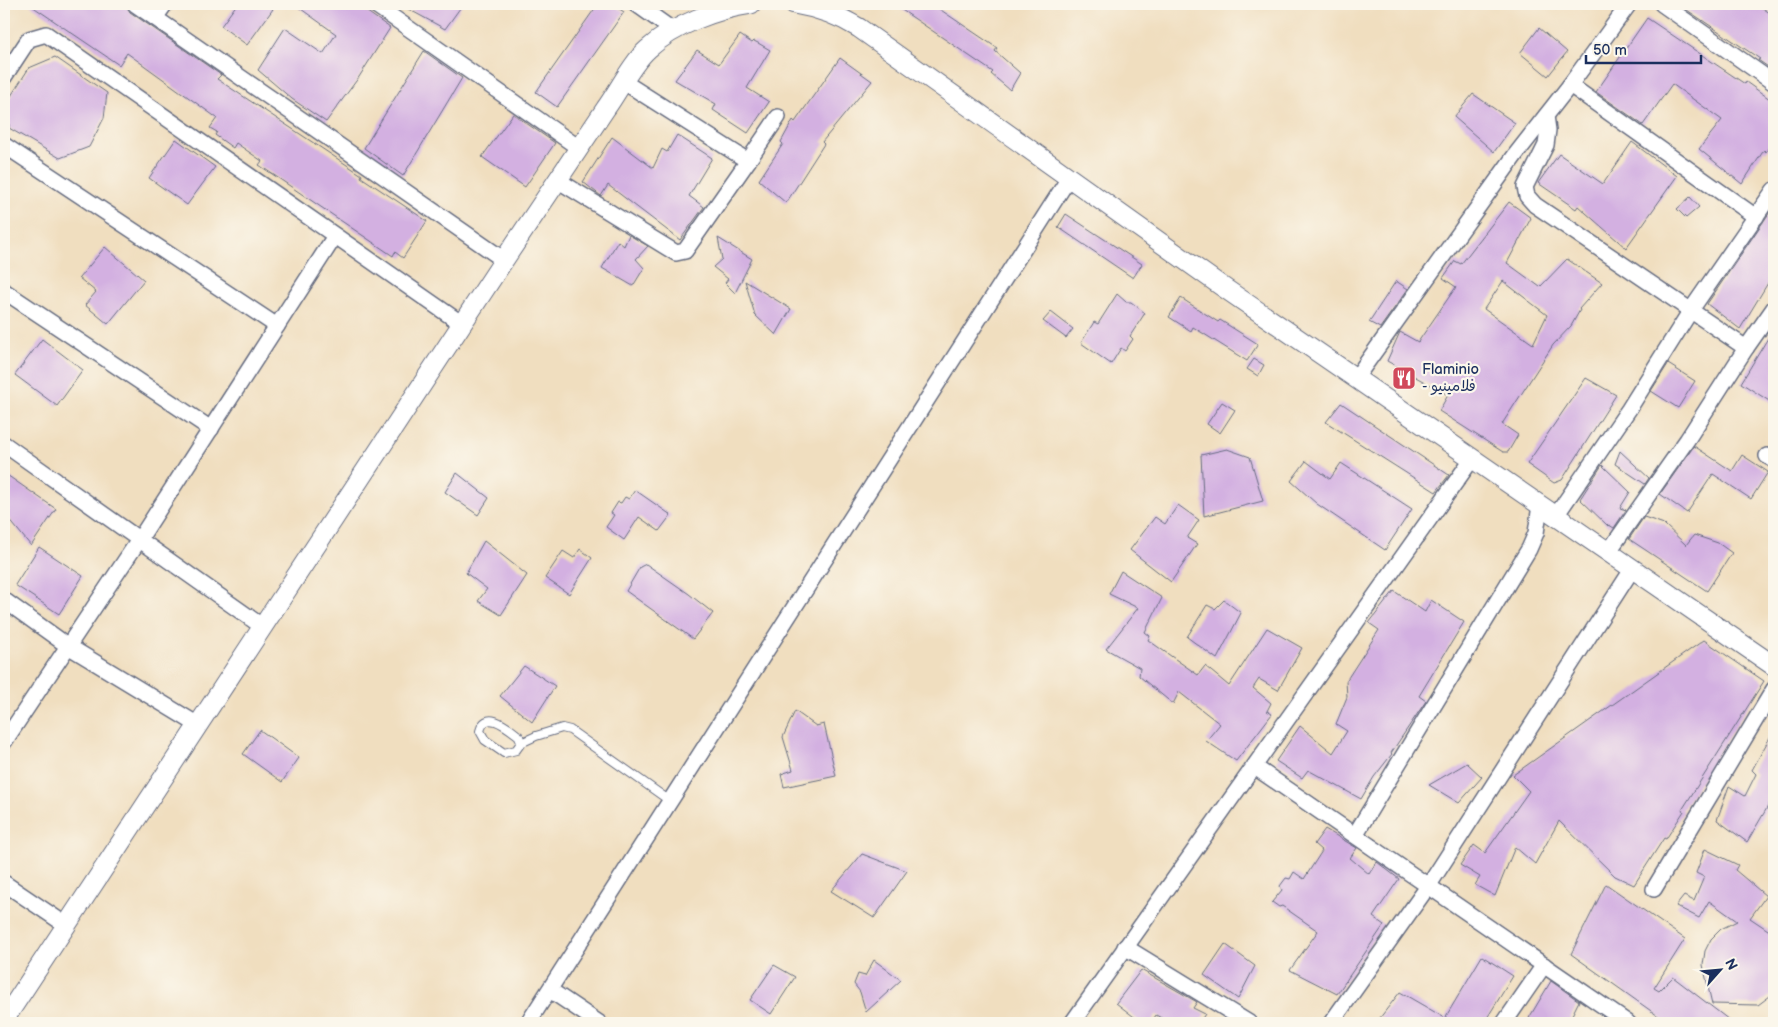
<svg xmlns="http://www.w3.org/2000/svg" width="1778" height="1027" font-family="'Balsamiq Sans','Playpen Sans Arabic',sans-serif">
  <rect width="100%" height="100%" fill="#fbf7ec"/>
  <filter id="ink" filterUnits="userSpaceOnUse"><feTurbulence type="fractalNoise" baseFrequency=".02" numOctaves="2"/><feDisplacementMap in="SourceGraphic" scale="10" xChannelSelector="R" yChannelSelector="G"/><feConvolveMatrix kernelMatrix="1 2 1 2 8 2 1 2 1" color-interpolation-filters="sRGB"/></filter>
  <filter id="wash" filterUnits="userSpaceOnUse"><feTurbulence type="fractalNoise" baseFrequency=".0096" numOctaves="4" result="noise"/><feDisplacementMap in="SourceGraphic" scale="20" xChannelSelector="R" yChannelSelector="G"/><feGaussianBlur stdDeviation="1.12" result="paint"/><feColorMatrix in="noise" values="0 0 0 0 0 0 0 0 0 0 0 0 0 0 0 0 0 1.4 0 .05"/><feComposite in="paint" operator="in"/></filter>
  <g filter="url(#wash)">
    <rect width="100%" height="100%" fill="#f0debf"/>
    <g id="blocks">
      <g fill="#d3b0e1" fill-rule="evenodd">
        <path d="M29,4H126L130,12L221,75L217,79L362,175L361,177L427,221L403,258L395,252L393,256L259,165L262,161L236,143L233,148L215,135L217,132L210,128L217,118L127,53L119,65Z"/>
        <path d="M237,4H265L273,9L247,45L221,26Z"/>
        <path d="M294,4H356L390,28L359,77L326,122L292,99L258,70L285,28L323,54L336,34Z"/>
        <path d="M399,4H463L445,29Z"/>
        <path d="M598,4H612L624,12L557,107L536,92Z"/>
        <path d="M893,4H932L997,48L995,51L1020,73L1010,90L991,74L993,72Z"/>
        <path d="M1678,4H1757L1774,16V71L1758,60L1760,59Z"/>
        <path d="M1647,18L1745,84L1746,82L1774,102V138L1766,152L1764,150L1742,184L1699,149L1722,120L1672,84L1643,125L1596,92Z"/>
        <path d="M1539,28L1567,52L1548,76L1520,53Z"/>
        <path d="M740,35L752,43L754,41L758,43L770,50L747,88L769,102L748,133L713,110L716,104L675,80L697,50L719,64Z"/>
        <path d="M424,51L462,78L403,176L364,148Z"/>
        <path d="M55,57L107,93L104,118L89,147L60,158L9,128V99L29,68Z"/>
        <path d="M840,58L872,81L822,142L824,144L786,203L759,180L783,144L781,142L793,120L795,122Z"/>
        <path d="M1473,94L1515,123L1494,152L1454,117Z"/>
        <path d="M513,114L555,143L525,187L482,157Z"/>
        <path d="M677,135L712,158L689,196L704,207L680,240L608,185L601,196L583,182L612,137L653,168L662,149L667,152Z"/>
        <path d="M176,139L215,167L187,205L149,178Z"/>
        <path d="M1632,142L1677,176L1626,248L1578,206L1576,209L1538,183L1559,154L1603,184Z"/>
        <path d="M1690,197L1699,207L1686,218L1677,209Z"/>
        <path d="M1509,202L1531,218L1507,263L1540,287L1567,259L1602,283L1579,309L1580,310L1571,326L1553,345L1502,424L1518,435L1508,452H1503L1439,411L1448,395L1387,361L1400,332L1418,342L1456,287L1443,278L1455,261L1461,264ZM1503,281L1547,315L1533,344L1484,309Z"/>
        <path d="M1774,206V273L1740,329L1707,304Z"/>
        <path d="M1066,214L1142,264L1133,278L1058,227Z"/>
        <path d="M629,235L648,246L636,259L644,268L633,286L602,268L618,241L624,246Z"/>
        <path d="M718,238L752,259L735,293L725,283L728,279L713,267L722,259Z"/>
        <path d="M105,247L144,280L108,324L85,305L96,292L79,278Z"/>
        <path d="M745,281L791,309L776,335L755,315Z"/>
        <path d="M1396,281L1408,289L1380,328L1369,322Z"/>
        <path d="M1117,294L1126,302H1131L1145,313L1130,336L1133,339L1125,351L1121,348L1111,364L1081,343L1094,322L1098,324Z"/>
        <path d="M1181,298L1218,322L1220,320L1258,344L1247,361L1193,327L1191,331L1169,317Z"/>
        <path d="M1051,312L1073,329L1066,338L1043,321Z"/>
        <path d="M1774,328V404L1741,383Z"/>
        <path d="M42,339L83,370L57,406L15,375Z"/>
        <path d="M1254,359L1264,365L1258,376L1247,369Z"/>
        <path d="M1668,364L1695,381L1678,408L1651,391Z"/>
        <path d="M1586,378L1616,395L1562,480L1554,483L1527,464Z"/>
        <path d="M1222,402L1235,410L1220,433L1207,424Z"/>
        <path d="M1341,403L1449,475L1436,492L1326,422Z"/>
        <path d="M1694,446L1732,471L1742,455L1768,472L1751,499L1713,474L1687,513L1660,494Z"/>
        <path d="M1227,449L1250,457L1263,501L1204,516L1201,455Z"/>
        <path d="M1620,451L1649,478L1645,484L1615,464Z"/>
        <path d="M1306,461L1330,479L1341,463L1412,509L1385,550L1317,504L1291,481Z"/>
        <path d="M1602,465L1630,492L1620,508L1626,510L1614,528L1609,525L1608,526L1580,499Z"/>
        <path d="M4,473L56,509L31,546L4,513Z"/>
        <path d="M457,473L489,498L478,515L445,492Z"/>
        <path d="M635,490L671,515L659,531L639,517L624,540L606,527L614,515L611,513L618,502L621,503L625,497L629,499Z"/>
        <path d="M1178,505L1199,520L1187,538L1197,544L1171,582L1130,550L1155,517L1165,524Z"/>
        <path d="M1644,517L1664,524L1686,545L1694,535L1718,543L1732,553L1707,591L1629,539Z"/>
        <path d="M484,541L527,575L501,615L478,601L487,589L466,573Z"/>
        <path d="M39,547L83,576L59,614L15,585Z"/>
        <path d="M580,549L592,558L569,594L545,578L563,551L574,558Z"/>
        <path d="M646,564L689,594L713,613L693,639L626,591L640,567Z"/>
        <path d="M1121,571L1162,598L1145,632L1150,636L1148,640L1198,675L1205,666L1229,686L1267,628L1302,648L1278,690L1259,679L1253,688L1271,703L1267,711L1272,714L1236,761L1206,741L1220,724L1179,692L1173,704L1139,676L1140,668L1106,649L1138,608L1109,594Z"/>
        <path d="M1394,591L1425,612L1431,600L1464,622L1419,696L1426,701L1391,753L1392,754L1374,777L1361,799L1308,770L1302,778L1276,761L1300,726L1333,753L1347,731L1336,724L1347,697L1346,681L1379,630L1369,623Z"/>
        <path d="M1224,600L1241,613L1217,659L1187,637L1207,605L1215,609Z"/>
        <path d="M1704,640L1764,681L1682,810L1684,811L1666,839L1664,838L1634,885L1615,876L1559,821L1535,864L1515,847L1495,896L1475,885L1480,877L1460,865L1474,845L1485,853L1529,791L1513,775Z"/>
        <path d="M524,666L555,686L532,722L500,696Z"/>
        <path d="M795,711L816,726L824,724L836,776L784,787L781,774L793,770L783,737Z"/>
        <path d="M260,730L299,758L282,782L243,754Z"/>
        <path d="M1774,730V796L1747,842L1717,820L1729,786L1745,796L1756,774L1752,770Z"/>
        <path d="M1467,763L1482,777L1459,803L1429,785Z"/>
        <path d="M1325,829L1357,848L1350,858L1369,874L1377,862L1399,879L1373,917L1384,925L1337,994L1290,970L1318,931L1282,906L1279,907L1272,902L1282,890L1280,886L1286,878L1290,879L1294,872L1304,879L1322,851L1314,844Z"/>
        <path d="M1705,849L1738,865L1735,870L1766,896L1750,918L1774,934V993L1758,1005L1712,1004L1703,965L1705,951L1711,939L1721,929L1737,921L1709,901L1699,918L1676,906L1684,896L1694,901L1704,877L1696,873Z"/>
        <path d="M862,854L907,871L874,918L831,891Z"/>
        <path d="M1606,884L1685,939L1654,988L1659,991L1673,977L1733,1023H1668L1571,954Z"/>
        <path d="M1225,944L1255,966L1238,999L1204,975Z"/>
        <path d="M1482,956L1513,976L1484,1023H1376L1400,992L1445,1018Z"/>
        <path d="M874,960L901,980L866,1012L860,992L854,984L858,974L865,976Z"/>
        <path d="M774,965L795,977L771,1014L750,1000Z"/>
        <path d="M1141,970L1197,1002L1193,1008L1205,1014L1199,1023H1170L1156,1015L1151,1023H1142L1116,1003Z"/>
        <path d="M1551,981L1579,1001L1568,1023H1536L1529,1018Z"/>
      </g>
    </g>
  </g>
  <g filter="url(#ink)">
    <use href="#blocks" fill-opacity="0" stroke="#666c80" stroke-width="1"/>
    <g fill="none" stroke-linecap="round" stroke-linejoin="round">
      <g stroke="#666c80" stroke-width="10">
        <path id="service" d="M521,743L519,736C508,728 486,708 480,731L485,740L504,753L516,750L521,743L536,736L562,728L570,730L670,801"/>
      </g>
      <g stroke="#666c80" stroke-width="18">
        <g id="minor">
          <path d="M135,4L504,260"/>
          <path d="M374,4L579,148"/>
          <path d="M636,4L674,31"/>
          <path d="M1662,4L1774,83"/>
          <path d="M155,18L165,4"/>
          <path d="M4,77L29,39L46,34L462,324"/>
          <path d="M1570,85L1756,217"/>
          <path d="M1546,116L1548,130L1546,145L1525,187L1527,196L1535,205L1746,348"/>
          <path d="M4,145L277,326"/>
          <path d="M748,161L778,117"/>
          <path d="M559,181L676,253L685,251L748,161L624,82"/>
          <path d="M4,291L211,429"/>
          <path d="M1355,379L1516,154L1570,85L1629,4"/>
          <path d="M4,444L263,627"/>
          <path d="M1767,456L1774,460"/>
          <path d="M1555,517L1629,409L1691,310L1774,190"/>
          <path d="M1609,551L1687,440L1746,348L1774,308"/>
          <path d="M4,600L68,646L198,725"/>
          <path d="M4,742L139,540L335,236"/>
          <path d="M1255,767L1628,1023"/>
          <path d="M1355,835L1529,549L1536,533L1540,505"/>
          <path d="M4,883L66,925"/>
          <path d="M1654,889L1774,689"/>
          <path d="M1125,947L1249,1023"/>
          <path d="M550,990L599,1023"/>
          <path d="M528,1023L1069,178"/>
          <path d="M1072,1023L1472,459"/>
          <path d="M1331,1023L1429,885L1633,568"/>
          <path d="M1504,1023L1544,965"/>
        </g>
      </g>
      <g stroke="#666c80" stroke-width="21">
        <g id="tertiary">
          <path d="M794,4C818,8 838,15 859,28L1220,285L1774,666"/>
          <path d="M4,1020L504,260C538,210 572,159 606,108C619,90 632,63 648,49C674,25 716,9 751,4"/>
        </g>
      </g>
      <use href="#service" stroke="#fff" stroke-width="8"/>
      <use href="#minor" stroke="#fff" stroke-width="15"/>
      <use href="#tertiary" stroke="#fff" stroke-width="19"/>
    </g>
  </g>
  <defs>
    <g id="restaurant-square" transform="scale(1.25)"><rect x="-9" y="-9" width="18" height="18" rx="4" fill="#d1495b" stroke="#fbf7ec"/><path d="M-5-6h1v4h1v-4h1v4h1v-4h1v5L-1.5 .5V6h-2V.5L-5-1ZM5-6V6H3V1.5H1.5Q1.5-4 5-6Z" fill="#fff"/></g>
  </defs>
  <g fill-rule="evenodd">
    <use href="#restaurant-square" x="1404" y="378"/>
  </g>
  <g text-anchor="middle" stroke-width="4.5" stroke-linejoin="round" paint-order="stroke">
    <g font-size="15" fill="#1b2f5e" stroke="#fbf7ec" text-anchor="start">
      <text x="1422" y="374">Flaminio<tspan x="1422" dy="17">- فلامينيو</tspan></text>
    </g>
  </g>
  <rect width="1778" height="1027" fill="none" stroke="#fbf7ec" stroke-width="20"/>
  <g transform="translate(1720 970) rotate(63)" stroke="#fbf7ec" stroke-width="4" paint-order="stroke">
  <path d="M0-4L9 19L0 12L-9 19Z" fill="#1b2f5e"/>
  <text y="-8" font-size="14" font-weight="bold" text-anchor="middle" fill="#1b2f5e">N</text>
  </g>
  <path d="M1586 55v8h115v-8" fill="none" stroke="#1b2f5e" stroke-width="2.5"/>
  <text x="1593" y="55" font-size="15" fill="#1b2f5e" stroke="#fbf7ec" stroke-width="4" paint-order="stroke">50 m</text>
</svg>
